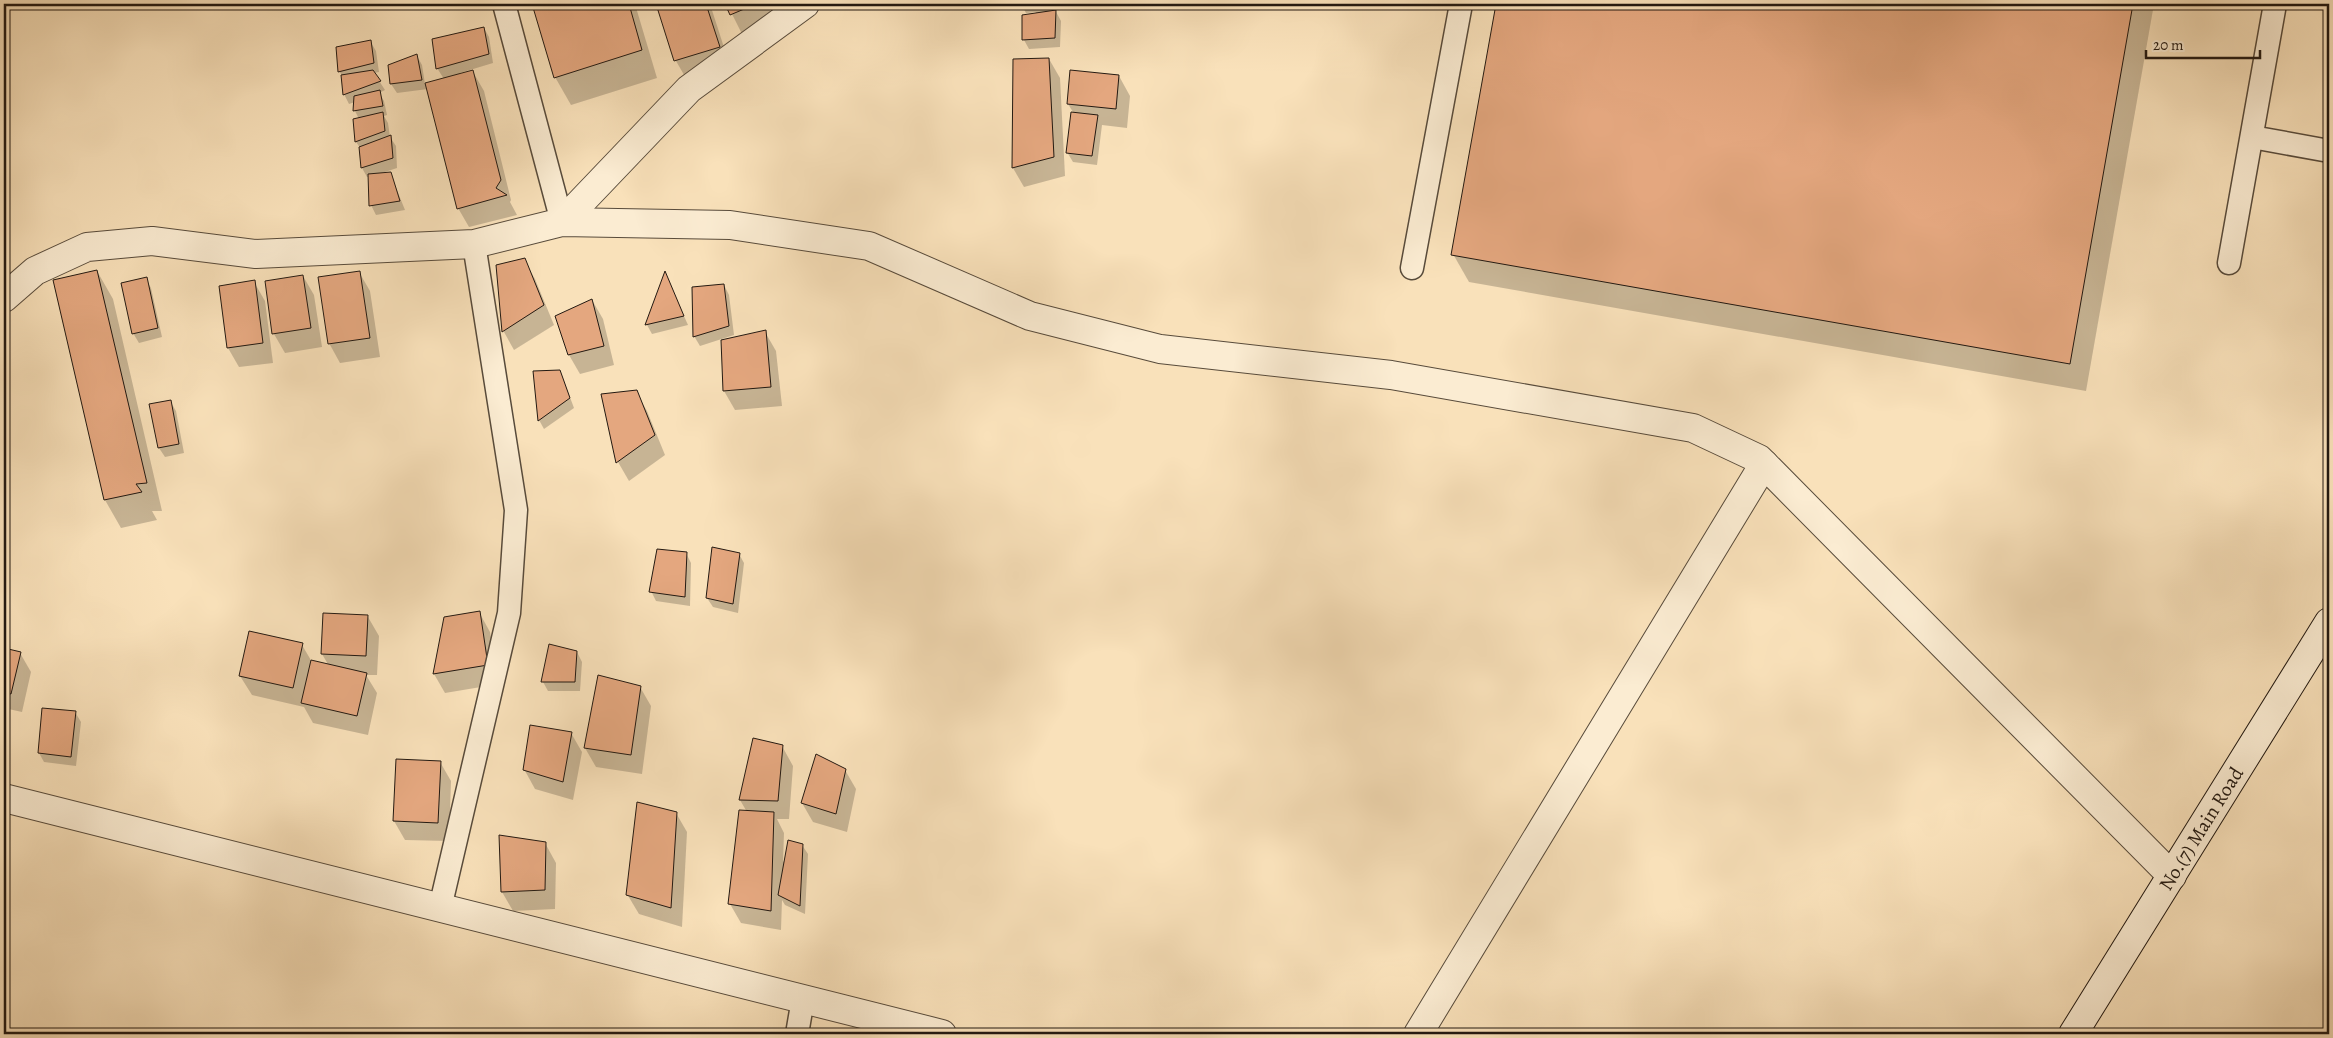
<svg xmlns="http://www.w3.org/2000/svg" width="2333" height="1038" font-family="Alegreya,serif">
  <rect width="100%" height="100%" fill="#f9e1ba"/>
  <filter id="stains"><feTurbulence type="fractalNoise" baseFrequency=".004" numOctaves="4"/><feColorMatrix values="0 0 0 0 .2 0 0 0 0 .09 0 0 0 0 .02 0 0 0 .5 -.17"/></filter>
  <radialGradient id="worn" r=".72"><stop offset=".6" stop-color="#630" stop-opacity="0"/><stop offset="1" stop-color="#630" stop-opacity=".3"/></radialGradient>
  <g fill="#0003">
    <path d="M533,4H635L657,78L571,105L555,77Z"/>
    <path d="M658,4H710L730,66L687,80L676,61Z"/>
    <path d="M727,4H767L774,20L742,34Z"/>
    <path d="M1021,4H1064V9L1055,10L1061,21L1060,47L1029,49L1024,40L1036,12L1026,13Z"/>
    <path d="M1497,4H2154L2086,391L1469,282L1453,254Z"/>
    <path d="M484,28L489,37L493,63L460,73L461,75L473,72L484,91L511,200L510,202L517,215L469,227L458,208L428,89L397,93L391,84L417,56L422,65L425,84L444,79L437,68Z"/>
    <path d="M370,41L376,51L379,72L374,73L385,90L379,93L384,101L387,115L384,116L388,123L390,137L396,146L397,168L382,173H390L405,210L376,215L371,205L369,177H367L362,168L361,149L356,142L355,120L359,119L355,111V102L349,104L344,94L343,77L339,71Z"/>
    <path d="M1049,59L1060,78L1065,176L1024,187L1013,168L1015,60Z"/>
    <path d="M1119,76L1130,96L1127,128L1102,125L1097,165L1073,162L1067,152L1073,112L1068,104Z"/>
    <path d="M524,260L535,279L554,325L514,350L504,332L497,266Z"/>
    <path d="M97,271L113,299L162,511H152L157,520L121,528L105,500L55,281Z"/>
    <path d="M359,272L370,291L380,357L340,363L329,343Z"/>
    <path d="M665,274L688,325L652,334L647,325Z"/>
    <path d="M303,276L314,295L322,347L285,353L274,334Z"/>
    <path d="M146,279L151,288L162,337L139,343L133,333Z"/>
    <path d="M254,282L265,301L273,363L239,367L228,348Z"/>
    <path d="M724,285L729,295L734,335L700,346L694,336Z"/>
    <path d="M592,300L603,319L614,365L580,374L569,355L556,317Z"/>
    <path d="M765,332L776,351L782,406L735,410L724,391Z"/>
    <path d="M560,371L574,408L544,429L539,420L534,372Z"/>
    <path d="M636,392L647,411L665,455L629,481L618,462L602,395Z"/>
    <path d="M170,401L176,411L184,453L165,457L159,448L151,405Z"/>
    <path d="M686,553L691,563L690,606L656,601L651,591Z"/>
    <path d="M739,554L744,563L738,613L713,607L707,598Z"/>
    <path d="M479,612L490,632L499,684L445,693L434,674Z"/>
    <path d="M368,617L379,636L377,675H366L377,693L368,735L313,723L304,707L252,695L240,676L302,645L312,662L329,666L322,654Z"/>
    <path d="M550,645L577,652L582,662L580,691H548L543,682Z"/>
    <path d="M4,649L20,653L31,672L22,712L4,708Z"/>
    <path d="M599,677L640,687L651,706L642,774L596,767L585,748Z"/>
    <path d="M75,712L81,722L76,766L44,762L39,753Z"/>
    <path d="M571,733L582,752L573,800L535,789L524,769Z"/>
    <path d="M754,739L782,746L793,766L789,819H777L784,833L783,862L802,845L808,854L805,914L785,905L782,900L781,930L741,923L730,904L747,812L740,800Z"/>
    <path d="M440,762L451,781L449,841L405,840L394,821Z"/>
    <path d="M845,770L856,789L847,832L813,822L802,803Z"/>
    <path d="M676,813L687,832L682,927L639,914L627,894Z"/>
    <path d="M545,843L556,863L555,909L513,911L502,892Z"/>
  </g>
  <g fill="#e4a77f" stroke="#231911">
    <path d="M532,4H629L642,50L554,78Z"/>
    <path d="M656,4H706L720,47L674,61Z"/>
    <path d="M725,4H756L730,15Z"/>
    <path d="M1496,4H2133L2070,364L1451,255Z"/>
    <path d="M1056,10L1055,38L1022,40V15Z"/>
    <path d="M484,27L489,54L436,69L432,39Z"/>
    <path d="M371,40L374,63L338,72L336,47Z"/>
    <path d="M417,54L422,80L390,84L388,65Z"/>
    <path d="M1049,58L1054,157L1012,168L1013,59Z"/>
    <path d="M373,70L381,81L343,95L341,75Z"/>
    <path d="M473,70L501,180L496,188L507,195L457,209L425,83Z"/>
    <path d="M1070,70L1119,75L1116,109L1067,104Z"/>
    <path d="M380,90L383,106L353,111L354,96Z"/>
    <path d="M383,112L385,131L355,142L353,119Z"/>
    <path d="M1071,112L1098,115L1092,156L1066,153Z"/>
    <path d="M391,135L393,158L361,168L359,147Z"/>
    <path d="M391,172L400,201L369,206L368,174Z"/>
    <path d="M525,258L544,305L502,332L496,265Z"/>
    <path d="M97,270L147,483L136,484L142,492L104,500L53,280Z"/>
    <path d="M360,271L370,338L328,344L318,277Z"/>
    <path d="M665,271L684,316L645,325Z"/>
    <path d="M303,275L311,328L272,334L265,281Z"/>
    <path d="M147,277L158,328L132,334L121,283Z"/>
    <path d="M255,280L263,343L227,348L219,286Z"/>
    <path d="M724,284L729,326L693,337L692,287Z"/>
    <path d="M592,299L604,346L568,355L555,316Z"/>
    <path d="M766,330L771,387L723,391L721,340Z"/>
    <path d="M560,370L570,398L538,421L533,371Z"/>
    <path d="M637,390L655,435L616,463L601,394Z"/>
    <path d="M171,400L179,444L158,448L149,404Z"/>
    <path d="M712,547L740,553L733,604L706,598Z"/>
    <path d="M657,549L687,552L685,597L649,592Z"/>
    <path d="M480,611L488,665L433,674L444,617Z"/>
    <path d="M323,613L368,615L366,656L321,654Z"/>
    <path d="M249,631L303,643L293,688L239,676Z"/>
    <path d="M549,644L577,651L575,682H541Z"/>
    <path d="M4,648L21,652L11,694L4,692Z"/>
    <path d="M311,660L367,673L357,716L301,703Z"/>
    <path d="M598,675L641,686L631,755L584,748Z"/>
    <path d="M42,708L76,711L71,757L38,753Z"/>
    <path d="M530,725L572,732L563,782L523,770Z"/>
    <path d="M753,738L783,745L778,801L739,800Z"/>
    <path d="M816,754L846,769L836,814L801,803Z"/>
    <path d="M396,759L441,761L438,823L393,821Z"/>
    <path d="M637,802L677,812L671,908L626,895Z"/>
    <path d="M739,810L774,812L771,911L728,904Z"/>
    <path d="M499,835L546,842L545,890L501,892Z"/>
    <path d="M788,840L803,844L800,906L778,895Z"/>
  </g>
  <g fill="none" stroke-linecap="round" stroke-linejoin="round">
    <g stroke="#584b3b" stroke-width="25">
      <g id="service">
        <path d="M504,4L562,222"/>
        <path d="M2252,137L2329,151"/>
        <path d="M2229,263L2275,4"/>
        <path d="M1412,268L1461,4"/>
        <path d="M440,908L509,613L516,510L474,244"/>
        <path d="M797,1034L803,999"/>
      </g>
    </g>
    <g stroke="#584b3b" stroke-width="30">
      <g id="minor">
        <path d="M562,222L689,89L805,4"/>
        <path d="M4,298L35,271L87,247L152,241L256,254L474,244L562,222L730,225L869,246L1030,316L1160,349L1391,375L1693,428L1759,459L2172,876"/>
        <path d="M4,798L942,1034"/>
        <path d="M1418,1034L1764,464"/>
      </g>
    </g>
    <g stroke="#231911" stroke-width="30">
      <g id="secondary">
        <path id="s1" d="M2073,1034L2329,622"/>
      </g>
    </g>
    <use href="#service" stroke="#fbecd2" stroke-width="22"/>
    <use href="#minor" stroke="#fbecd2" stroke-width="28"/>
    <use href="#secondary" stroke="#fbecd2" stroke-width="28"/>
  </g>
  <g text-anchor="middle" stroke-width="4" stroke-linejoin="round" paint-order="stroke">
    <g font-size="20" fill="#231911" stroke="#fbecd2">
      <text dy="7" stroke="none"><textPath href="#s1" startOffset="242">No.(7) Main Road</textPath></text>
    </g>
  </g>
  <rect width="2333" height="1038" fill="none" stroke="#f9e1ba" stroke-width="20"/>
  <rect x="5" y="5" width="2323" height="1028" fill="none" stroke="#231911" stroke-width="2.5"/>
  <rect x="10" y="10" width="2313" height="1018" fill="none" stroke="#231911"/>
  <path d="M2146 50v8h114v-8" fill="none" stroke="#231911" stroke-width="2.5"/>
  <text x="2153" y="50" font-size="15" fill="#231911" stroke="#fbecd2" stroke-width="4" paint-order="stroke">20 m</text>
  <rect width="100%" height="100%" filter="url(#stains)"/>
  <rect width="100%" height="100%" fill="url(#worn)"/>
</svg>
